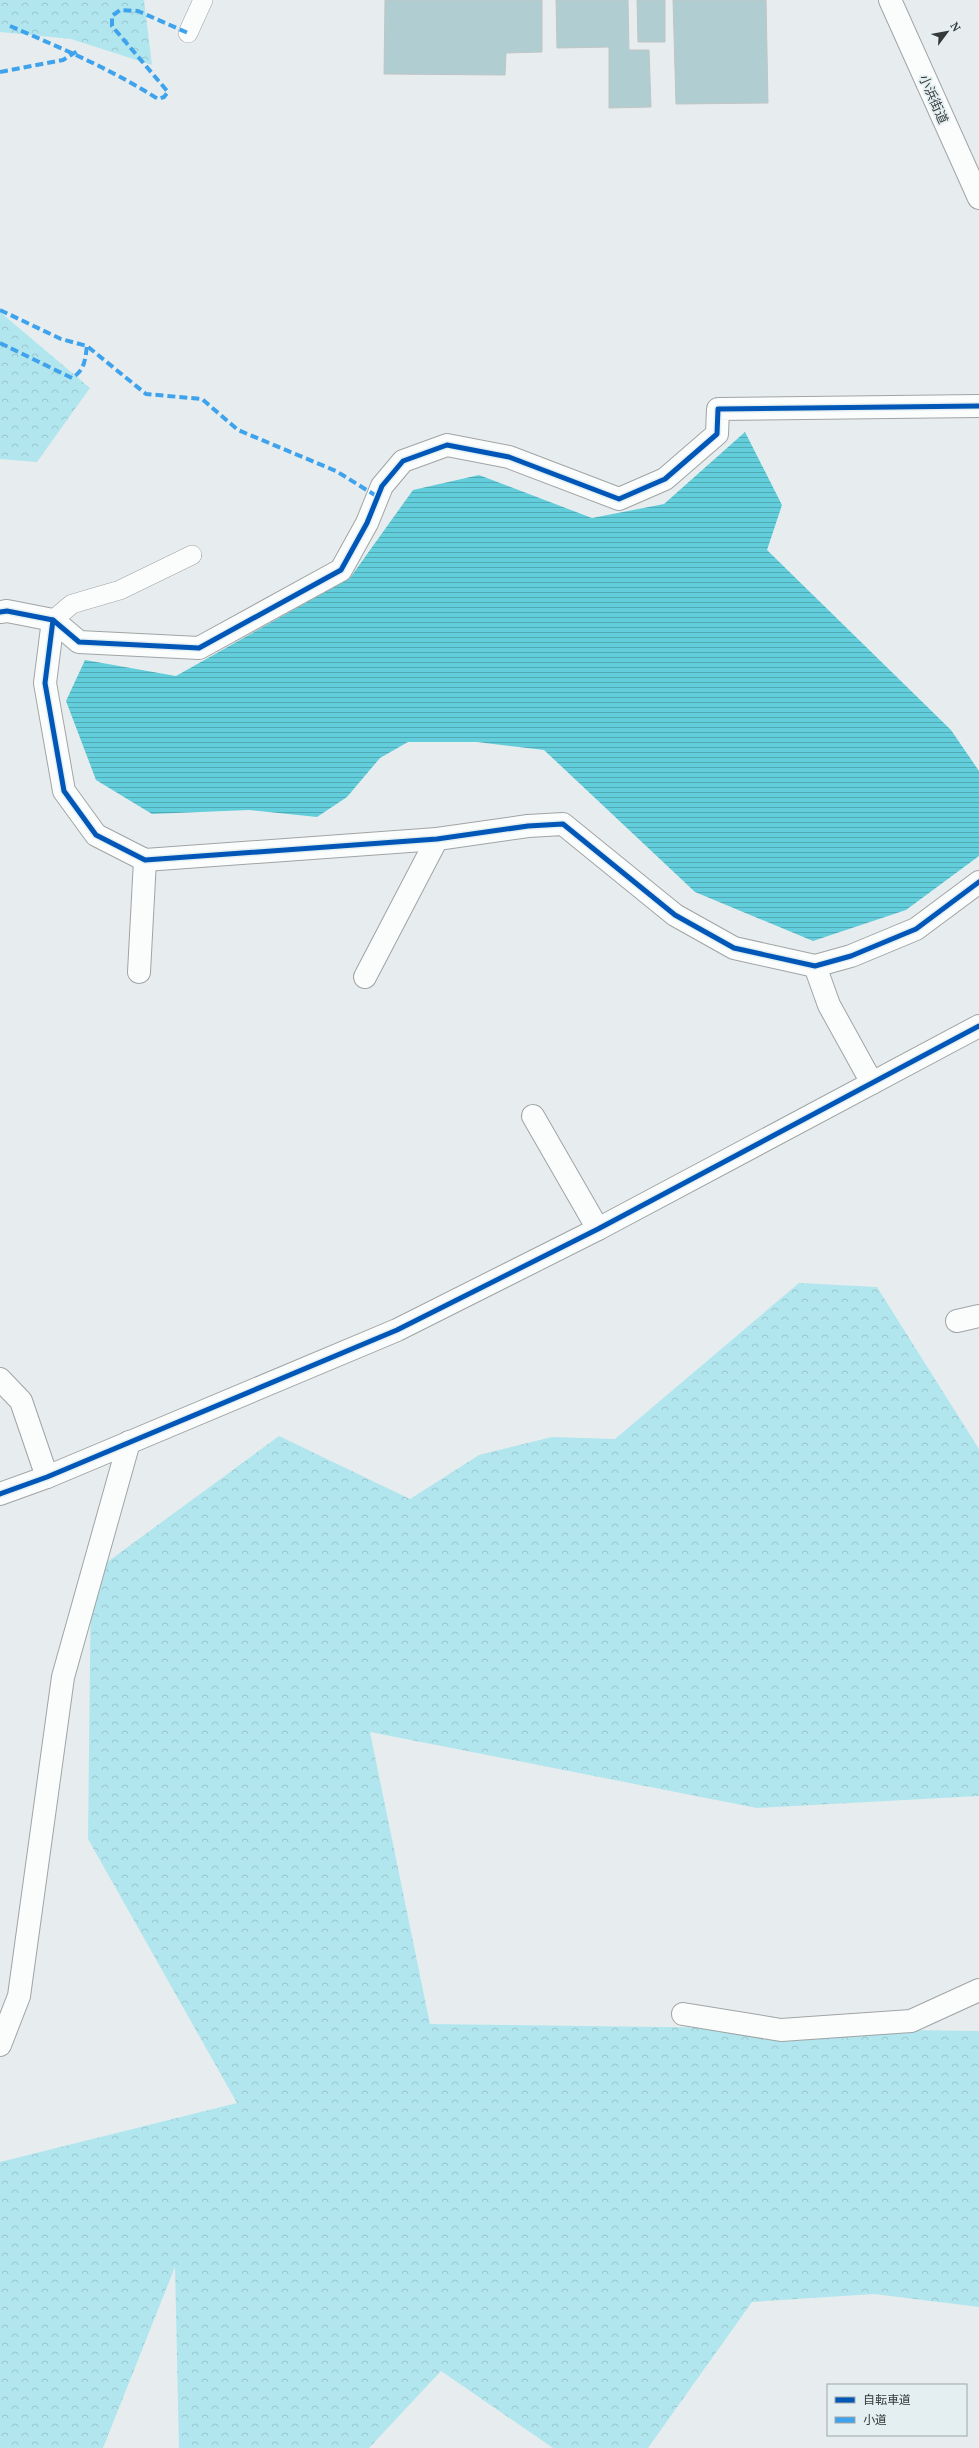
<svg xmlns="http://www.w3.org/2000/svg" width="979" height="2448" font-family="'Noto Serif','Noto Sans JP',serif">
  <defs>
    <pattern id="forest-crowns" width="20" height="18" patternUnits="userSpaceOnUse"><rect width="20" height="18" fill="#b2e6ef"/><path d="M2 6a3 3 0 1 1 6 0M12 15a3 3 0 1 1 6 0" fill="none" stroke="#9ac6ce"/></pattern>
    <pattern id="water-rules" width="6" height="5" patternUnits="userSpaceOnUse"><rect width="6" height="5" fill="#63cedb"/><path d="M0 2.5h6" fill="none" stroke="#52a8b3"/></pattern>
  </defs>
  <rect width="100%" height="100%" fill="#e7edee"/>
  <g fill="url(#forest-crowns)">
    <path d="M0,0H144L152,65L71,39L0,32Z"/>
    <path d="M0,312L90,388L37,462L0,459Z"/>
    <path d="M799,1283L877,1287L979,1449V1796L757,1808L370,1732L430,2024L979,2031V2307L874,2294L752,2302L648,2448H553L441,2371L369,2448H179L175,2267L103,2448H0V2162L237,2103L88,1839L91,1574L279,1436L410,1499L479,1455L552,1437L615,1439Z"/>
  </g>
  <path fill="url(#water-rules)" d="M745,432L782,505L767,550L951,730L979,771V856L906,910L813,941L695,892L544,750L477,742H408L380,758L347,797L317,817L249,810L152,814L96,780L66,701L85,660L176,676L350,578L413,490L479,475L592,518L664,504Z"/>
  <g fill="#b0ced2" stroke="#c0c4c5">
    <path d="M385,0H542V52L506,53L505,75L384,74Z"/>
    <path d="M556,0H628L629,50H649L651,107L609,108V47L557,48Z"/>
    <path d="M637,0H665V42H638Z"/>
    <path d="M673,0H766L768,103L676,104Z"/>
  </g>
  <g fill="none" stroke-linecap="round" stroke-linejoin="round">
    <g stroke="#a0a4a5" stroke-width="20">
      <g id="lane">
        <path d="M188,33L203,0"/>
        <path d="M53,620L72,604L120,590L192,555"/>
      </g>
    </g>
    <g stroke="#a0a4a5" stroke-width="24">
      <g id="street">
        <path d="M0,612L7,611L53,620L79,642L199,648L341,570L367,523L382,486L403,461L447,445L509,457L619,499L665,479L717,434L718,409L979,406"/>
        <path d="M53,620L45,683L64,791L96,835L145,860L437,839L528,826L563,824L675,915L734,948L815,966L851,956L916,929L979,882"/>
        <path d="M815,966L829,1005L872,1083"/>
        <path d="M139,972L145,860"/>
        <path d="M365,977L437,839"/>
        <path d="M533,1116L598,1229"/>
        <path d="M957,1321L979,1316"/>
        <path d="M0,1379L21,1401L47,1477"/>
        <path d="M683,2014L781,2030L911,2021L979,1990"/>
        <path d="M0,2045L19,1996L63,1677L129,1442"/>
      </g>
    </g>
    <g stroke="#a0a4a5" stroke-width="24">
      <g id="secondary">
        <path d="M890,0L979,198"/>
        <path d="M0,1494L47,1477L397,1330L598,1229L979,1026"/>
      </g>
    </g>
    <use href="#lane" stroke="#fbfcfc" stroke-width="19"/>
    <use href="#street" stroke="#fbfcfc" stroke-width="22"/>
    <use href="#secondary" stroke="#fbfcfc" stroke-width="22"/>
    <g stroke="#3ea3ec" stroke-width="4" stroke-dasharray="8 4" stroke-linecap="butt">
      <path d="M10,26C61,48 111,69 158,99L164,97L168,92L112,26V16L120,10L138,11L188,33"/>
      <path d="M0,72L63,60L79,50"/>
      <path d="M0,310L61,339L87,346L146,394L202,399L238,430L336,471L378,497"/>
      <path d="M0,343L72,378C85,370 85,360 87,346"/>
    </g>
    <g stroke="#e4eff1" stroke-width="8">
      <g id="cycleway">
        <path d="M0,612L7,611L53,620L79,642L199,648L341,570L367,523L382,486L403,461L447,445L509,457L619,499L665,479L717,434L718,409L979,406"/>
        <path d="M53,620L45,683L64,791L96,835L145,860L437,839L528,826L563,824L675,915L734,948L815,966L851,956L916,929L979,882"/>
        <path d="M0,1494L47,1477L397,1330L598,1229L979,1026"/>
      </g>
    </g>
    <use href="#cycleway" stroke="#0057b8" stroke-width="5"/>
  </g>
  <g text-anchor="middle" stroke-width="3.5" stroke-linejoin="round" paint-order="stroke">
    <g font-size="13" fill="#353939" stroke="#e4eff1">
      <text transform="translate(934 99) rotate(66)" y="5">小浜街道</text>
    </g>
  </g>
  <rect x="827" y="2384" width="140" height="52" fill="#e4eff1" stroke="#9ea6a7"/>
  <rect x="835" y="2397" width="20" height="6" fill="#0057b8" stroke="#9ea6a7"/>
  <text x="863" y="2404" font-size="12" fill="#353939">自転車道</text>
  <rect x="835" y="2417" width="20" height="6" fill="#3ea3ec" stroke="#9ea6a7"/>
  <text x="863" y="2424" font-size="12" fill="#353939">小道</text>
  <g transform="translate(947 32) rotate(58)" stroke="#e4eff1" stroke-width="3" paint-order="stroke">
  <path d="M0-3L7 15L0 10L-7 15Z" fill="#353939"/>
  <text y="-6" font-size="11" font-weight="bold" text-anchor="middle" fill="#353939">N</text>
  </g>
</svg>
